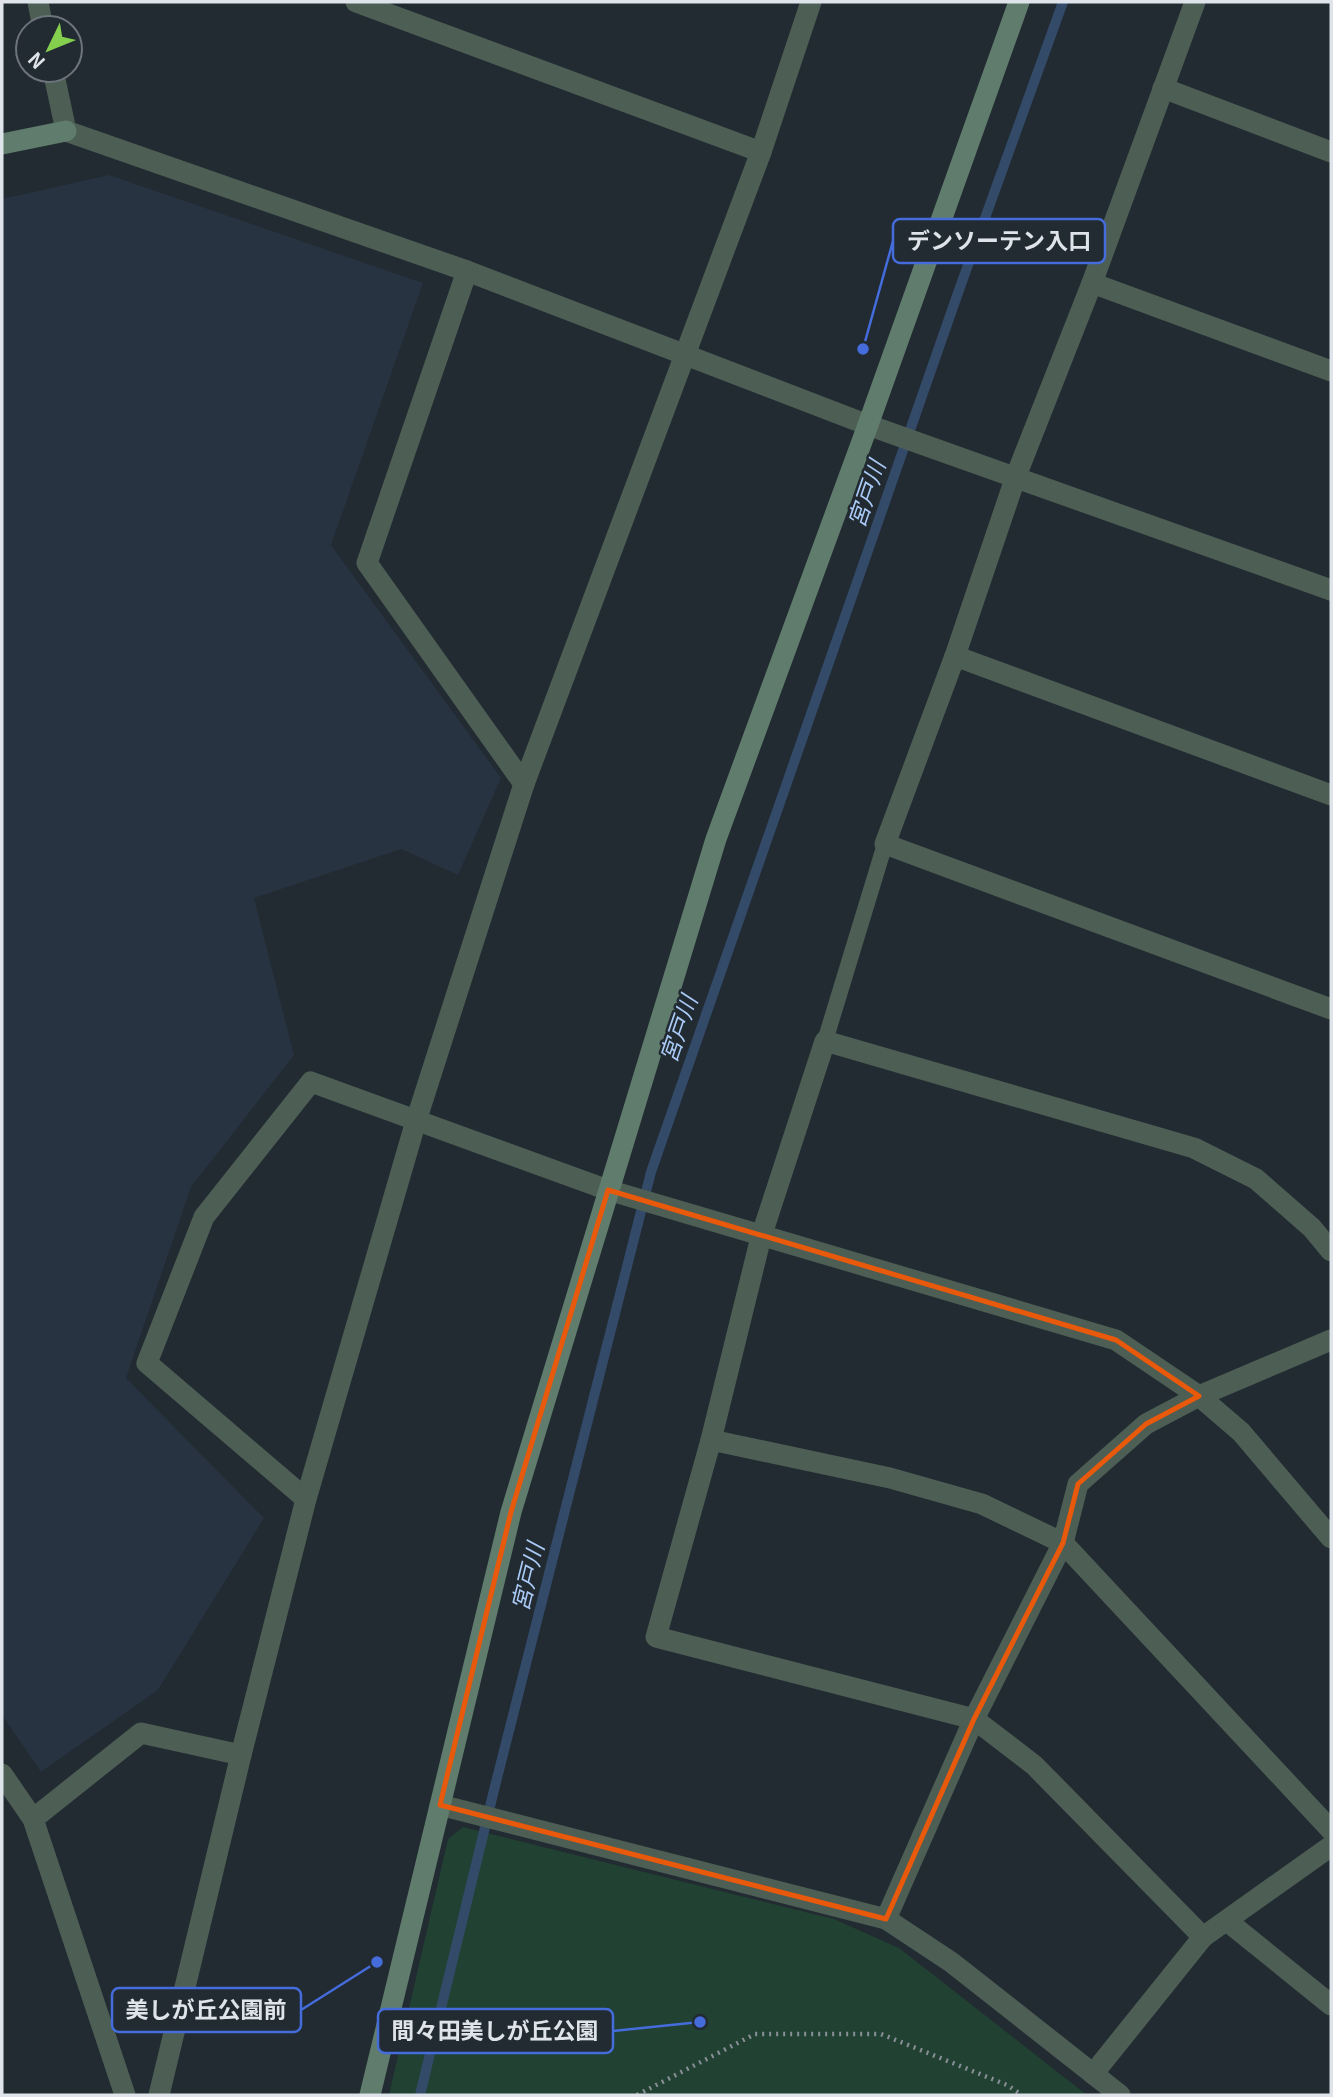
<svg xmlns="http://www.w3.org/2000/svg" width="1333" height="2097" font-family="Georgia,'Noto Sans JP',serif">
  <rect width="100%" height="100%" fill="#222a32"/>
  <path fill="#273340" d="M109,175L423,283L331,545L501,778L458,875L401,849L254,898L294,1055L191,1187L126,1378L264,1518L158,1690L41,1772L2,1715V199Z"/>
  <path fill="#214132" d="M463,1827L834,1919L899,1948L1087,2095H389L448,1839Z"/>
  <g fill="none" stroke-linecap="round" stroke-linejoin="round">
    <path stroke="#334a68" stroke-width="10" d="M420,2095L495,1786L651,1172L959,290L1063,2"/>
    <path stroke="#888f95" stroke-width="4.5" stroke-dasharray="2 5" stroke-linecap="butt" d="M637,2095L755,2034H881L1007,2085L1022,2095"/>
    <path stroke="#4d5e54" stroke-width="16" d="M825,1041L885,844"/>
    <g stroke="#4d5e54" stroke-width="21">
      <path d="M38,2L43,28"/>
      <path d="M356,2L761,152"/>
      <path d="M1195,2L1092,283L1016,476L955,656L885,844L1331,1009"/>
      <path d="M53,70L66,131L467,271L868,425L1331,590"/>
      <path d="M1163,88L1331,152"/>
      <path d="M467,271L367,563L524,784"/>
      <path d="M1092,283L1331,371"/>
      <path d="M955,656L1331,795"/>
      <path d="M711,1440L890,1478L982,1504L1063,1543L1331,1830"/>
      <path d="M306,1499L147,1363L204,1217L311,1082L608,1190L1116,1340L1199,1396L1241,1432L1331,1538"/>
      <path d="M2,1774L33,1819L125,2095"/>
      <path d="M440,1805L886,1919L951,1962L1120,2095"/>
      <path d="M33,1819L141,1733L241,1755"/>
      <path d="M886,1919L974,1719L1063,1543L1078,1484L1146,1424L1199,1396L1331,1340"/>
      <path d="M1227,1921L1331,2005"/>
      <path d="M1203,1937L1034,1765L974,1719L656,1637L711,1440L761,1237L825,1041L1194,1148L1256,1179L1312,1228L1331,1251"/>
      <path d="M1093,2074L1203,1937L1331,1846"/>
      <path d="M159,2095L241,1755L306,1499L416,1121L524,784L761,152L811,2"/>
    </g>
    <g stroke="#607c6c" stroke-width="21">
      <path d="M2,144L66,131"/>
      <path d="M370,2095L511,1512L716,839L868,425L1019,2"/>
    </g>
  </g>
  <path fill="none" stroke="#e8590c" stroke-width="5" stroke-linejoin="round" d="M608,1190L1116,1340L1199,1396L1146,1424L1078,1484L1063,1543L974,1719L886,1919L440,1805L511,1512Z"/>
  <g text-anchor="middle" stroke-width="5" stroke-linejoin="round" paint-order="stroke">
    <g font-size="23" font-style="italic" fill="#abcbf7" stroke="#222a32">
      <text transform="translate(867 494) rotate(-71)" y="8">宮戸川</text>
      <text transform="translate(679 1029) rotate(-71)" y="8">宮戸川</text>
      <text transform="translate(528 1577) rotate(-76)" y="8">宮戸川</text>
    </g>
  </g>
  <path fill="none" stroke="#446cdb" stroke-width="2.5" d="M863 349L893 241M377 1962L301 2010M700 2022L613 2031"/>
  <g fill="#446cdb" stroke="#222a32" stroke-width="2.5">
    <circle cx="863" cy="349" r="7"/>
    <circle cx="377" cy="1962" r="7"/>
    <circle cx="700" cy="2022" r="7"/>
  </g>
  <g fill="#222a32" stroke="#446cdb" stroke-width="2.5">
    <rect x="893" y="219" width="212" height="44" rx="7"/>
    <rect x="112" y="1988" width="189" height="44" rx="7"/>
    <rect x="378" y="2009" width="235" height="44" rx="7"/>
  </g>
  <g font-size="23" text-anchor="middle" font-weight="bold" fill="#dee4e9">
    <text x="999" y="249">デンソーテン入口</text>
    <text x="206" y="2018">美しが丘公園前</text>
    <text x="495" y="2039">間々田美しが丘公園</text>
  </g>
  <rect width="1333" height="2097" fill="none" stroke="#dee4e9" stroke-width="7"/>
  <g transform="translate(49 49) rotate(227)"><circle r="33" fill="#222a32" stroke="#6d747b" stroke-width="2"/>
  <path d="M0-5L12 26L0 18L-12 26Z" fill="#84d04e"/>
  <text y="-10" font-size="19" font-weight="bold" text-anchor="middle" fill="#dee4e9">N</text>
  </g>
</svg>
